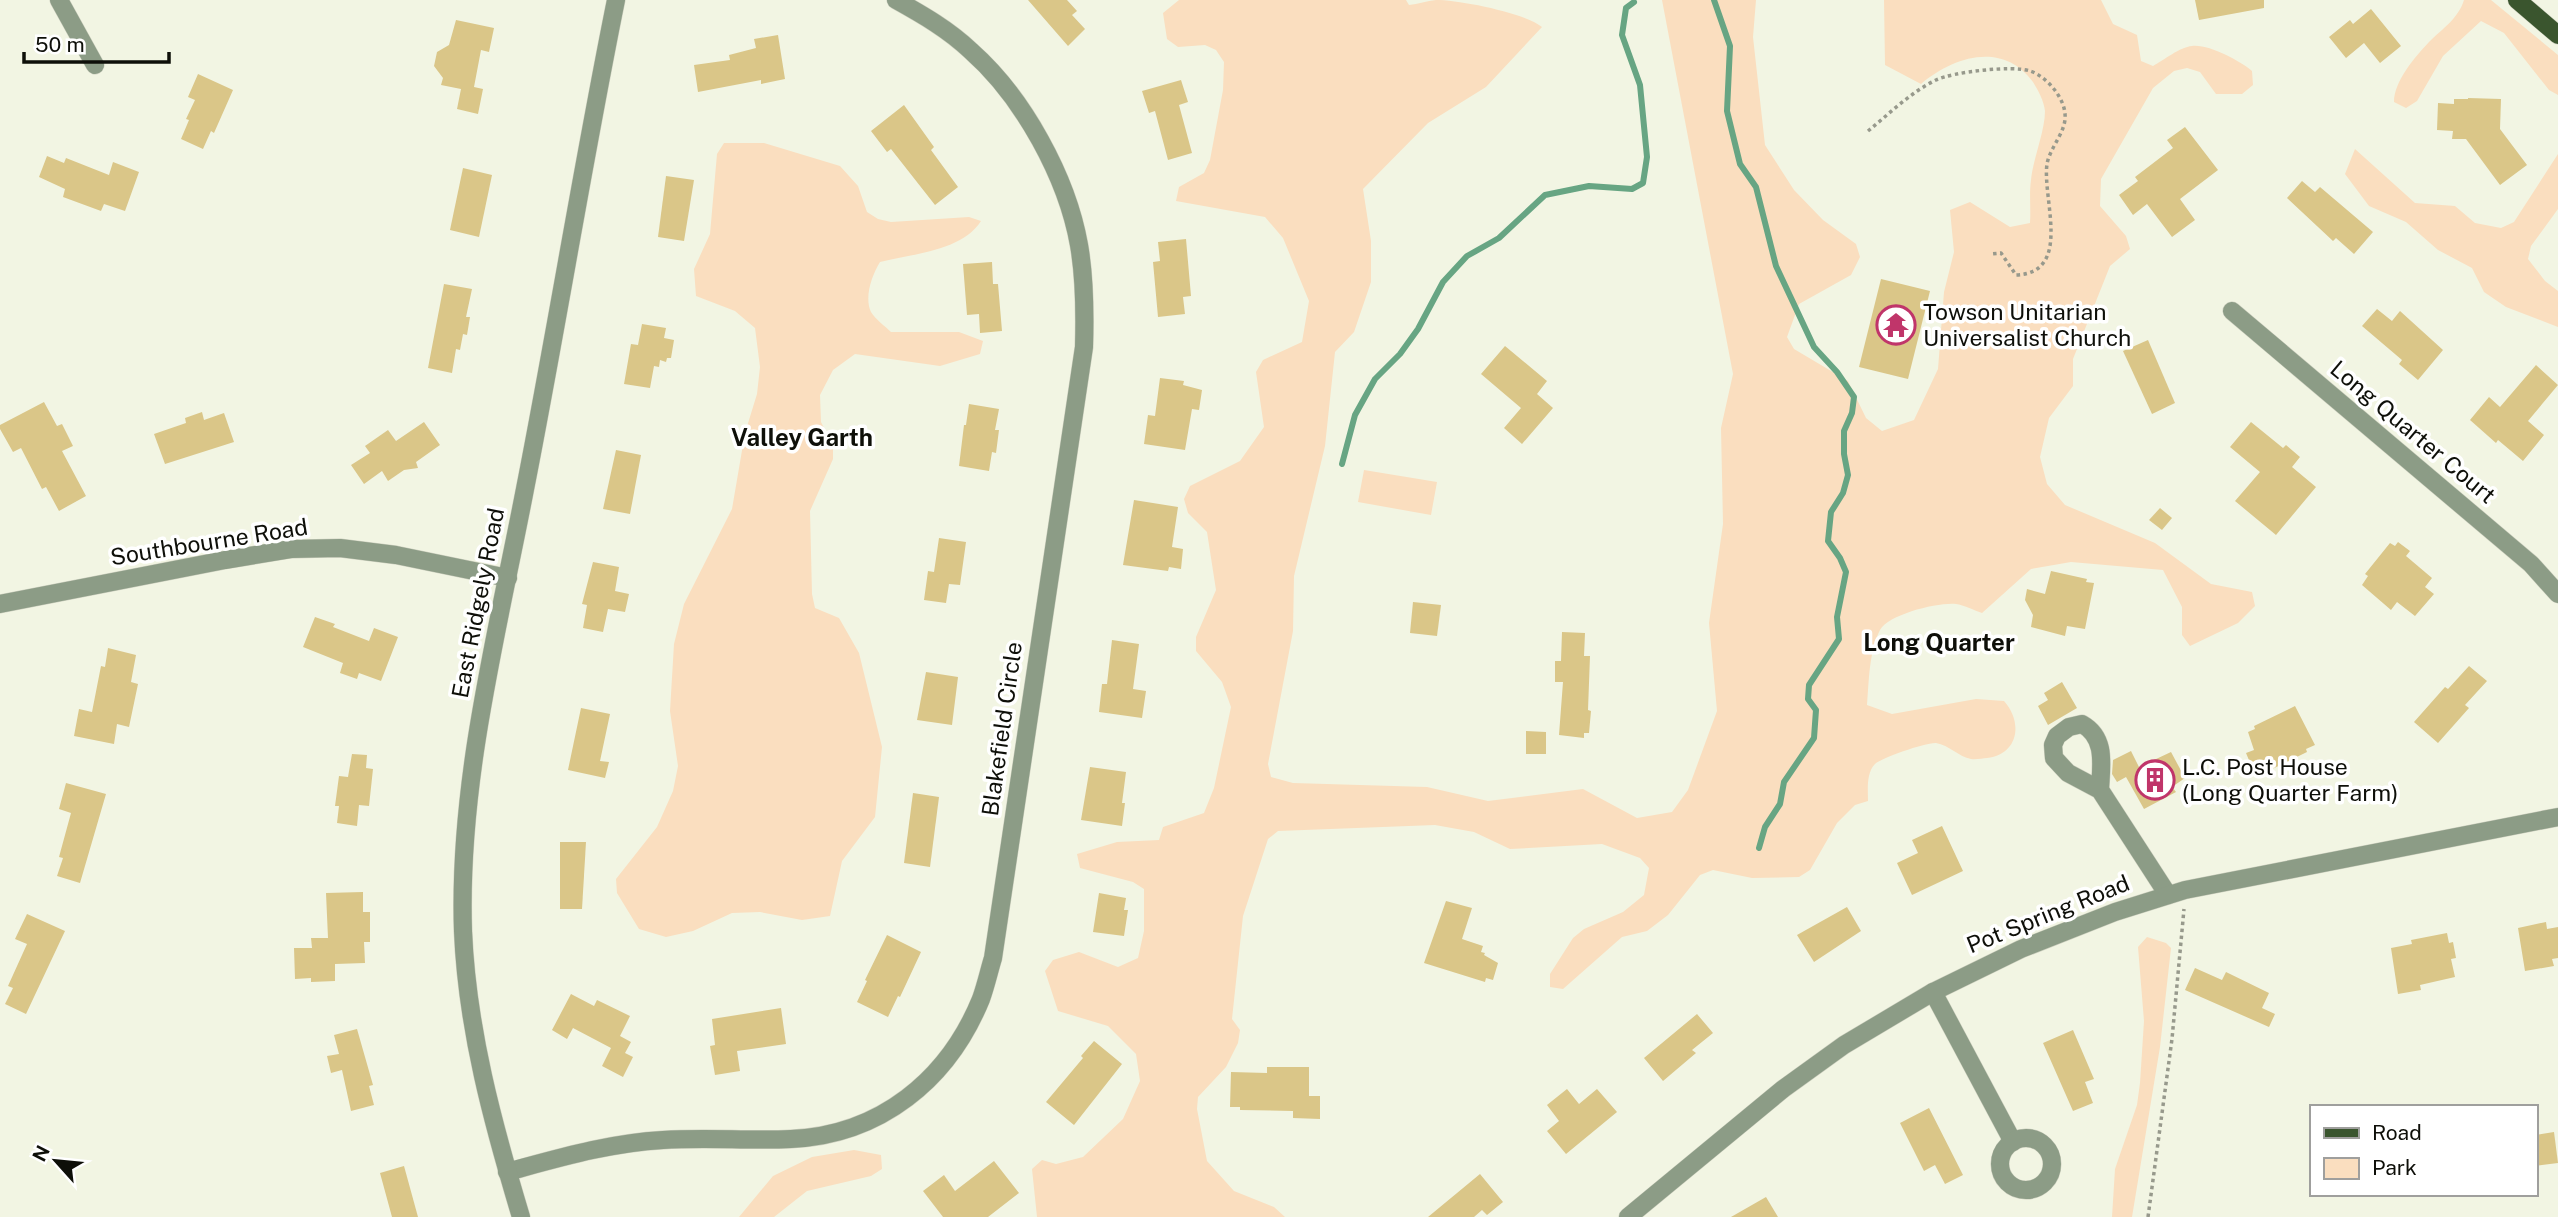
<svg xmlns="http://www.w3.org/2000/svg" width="2558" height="1217" font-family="'Public Sans',sans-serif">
  <rect width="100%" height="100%" fill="#f2f5e3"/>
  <g fill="#fadebf">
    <path d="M1179,0H1406L1409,5C1418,4 1427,1 1436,0C1460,0 1525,13 1542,27L1486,87L1428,123L1363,189L1371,241V282L1354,332L1335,352L1325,446L1294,576L1293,631L1268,764L1271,777L1293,783L1427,787L1488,801L1583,789L1637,818L1672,812L1688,790L1717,711L1709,623L1723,524L1721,428L1733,374L1662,0H1756L1753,37L1765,145L1794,190L1823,220L1856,244L1860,257L1851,275L1799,304L1787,337L1794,349L1848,381L1866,418L1882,431L1914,420L1938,369L1944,292L1954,252L1950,210L1970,202L2010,227L2030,223C2031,209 2029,194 2031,180C2033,159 2045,131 2045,111C2044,101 2038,90 2033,82C2003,41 1954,56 1921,84L1885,65L1884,0H2101L2113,24L2137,35L2141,61L2153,66C2164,60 2180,47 2192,46C2209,44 2240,61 2252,71L2253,85L2242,94H2216L2200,72L2187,68L2174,71L2153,88L2101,179L2100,206L2126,236L2130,249L2110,266L2073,359V386L2049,418L2040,457L2047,484L2065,505L2155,543L2211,584L2252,592L2255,606L2238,623L2190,646L2182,635V607L2163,570L2071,562L2031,569L1982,613C1973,610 1964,605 1956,604C1939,602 1889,614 1880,630C1869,651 1869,681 1867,705L1892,714L1976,699L2004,701C2023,722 2019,754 1987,758C1983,758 1976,760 1971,759C1959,757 1949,745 1936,743C1927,742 1881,758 1875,764C1866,773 1868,790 1868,801L1855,805L1837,823L1810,870L1799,877L1752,878L1713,870L1700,875L1668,915L1647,931L1622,937L1563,989L1550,987V974L1573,938L1584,929L1623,912L1644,895L1649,868L1640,858L1602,844L1510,849L1474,832L1435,825L1278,831L1268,839L1243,916L1232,1019L1240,1030L1238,1043L1226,1067L1198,1097L1197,1109L1207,1161L1234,1191L1274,1207L1285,1217H1037L1032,1169L1042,1160L1056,1164L1083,1157L1123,1119L1140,1081L1136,1054L1108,1026L1058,1011L1045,971L1053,960L1079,952L1118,967L1138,958L1144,931V889L1133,882L1080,868L1077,854L1117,842L1159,840L1163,827L1204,813L1214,788L1231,707L1222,682L1196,651V637L1216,590L1207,532L1188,513L1184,499L1190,486L1240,461L1264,427L1256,372L1263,360L1302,342L1309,301L1283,238L1265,217L1176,201L1179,187L1204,173L1210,160L1223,90L1224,62L1216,50L1205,45L1178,47L1167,39L1163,13Z"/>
    <path d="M2464,0H2491L2558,55V95L2549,90L2504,33L2481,21L2443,56L2417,101L2406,108L2394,102C2394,81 2415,57 2429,42C2443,28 2458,19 2464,0Z"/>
    <path d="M724,143H764L840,166L858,186L867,212L878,219L891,222L969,217L981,221C962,251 912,254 880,262C872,275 864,297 871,312C875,319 885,326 891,332H959L983,341L980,354L940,366L855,354L833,370L820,395L821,422L833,446V459L810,511L812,594L815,608L839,618L859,653L882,747L875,817L842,861L830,916L802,920L760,912L732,913L693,931L666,937L639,929L617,893L616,879L657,827L673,791L678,766L670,711L674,644L684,604L732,509L745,433L757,394L760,367L755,328L735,311L696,296L694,269L710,234L717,154Z"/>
    <path d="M2355,149L2415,203L2455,206L2475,223L2501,228L2514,222L2558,154V209L2531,246L2528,259L2545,281L2558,291V327L2506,307L2484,292L2472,268L2438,250L2406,222L2369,206L2345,174Z"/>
    <path d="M1364,470L1437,482L1431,515L1358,502Z"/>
    <path d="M2147,937L2166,943L2171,948L2160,1047L2132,1217H2112L2115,1169L2137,1105L2140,1083L2144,1021L2138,947Z"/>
    <path d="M854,1150L881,1155L882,1169L871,1176L807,1191L774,1217H739L773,1176L812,1157Z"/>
  </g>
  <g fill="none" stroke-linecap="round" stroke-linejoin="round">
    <g stroke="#67a583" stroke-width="6">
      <path d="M1714,0L1730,46L1727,111L1740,164L1756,187L1776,266L1814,347L1837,372L1854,397L1852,413L1844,431V454L1848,475L1843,493L1831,512L1828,541L1840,558L1846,572L1837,617L1839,639L1809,685L1808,699L1816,710L1814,738L1784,782L1780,804L1765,827L1759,848"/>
      <path d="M1342,464L1355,415L1375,379L1400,354L1418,329L1443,282L1467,256L1499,238L1545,195L1589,186L1632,189L1643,183L1647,157L1640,85L1622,35L1626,8L1634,2"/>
    </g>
  </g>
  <g fill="#dac688">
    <path d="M1028,0H1067L1077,11L1072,15L1085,29L1068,46Z"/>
    <path d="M2195,0H2264V8L2199,20Z"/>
    <path d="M2371,9L2401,46L2380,63L2364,43L2346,58L2329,37L2350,20L2353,24Z"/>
    <path d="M456,20L494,28L489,52L481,50L474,87L483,89L478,114L457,109L461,89L441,85L443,78L434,66L437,52L449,45Z"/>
    <path d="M778,35L785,79L761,84V80L698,92L694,65L730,60L729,55L756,48L754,39Z"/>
    <path d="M198,74L233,90L214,133L211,131L203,149L181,139L189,120L186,119L195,100L188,97Z"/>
    <path d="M1181,80L1188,102L1179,105L1192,153L1168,160L1155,111L1149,113L1142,91Z"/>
    <path d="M2468,98L2501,99L2500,129L2527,165L2500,185L2466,139H2452L2453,131L2437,130L2438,103L2454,104V99H2468Z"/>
    <path d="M904,105L934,147L931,150L958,187L935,205L891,149L887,152L871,131Z"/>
    <path d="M2185,127L2218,170L2180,199L2195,220L2172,237L2147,204L2133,215L2119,195L2138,181L2135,177L2173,148L2167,140Z"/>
    <path d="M47,156L64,163L66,158L109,175L113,162L139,172L125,211L104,204L101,211L63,197L65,189L39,177Z"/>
    <path d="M463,168L492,175L479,237L450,230Z"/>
    <path d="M666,176L694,180L684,241L658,237Z"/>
    <path d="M2302,181L2315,192L2320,187L2373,232L2354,254L2336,238L2333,241L2287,198Z"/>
    <path d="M1186,239L1191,296L1183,297L1185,314L1158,317L1153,262L1160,261L1158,242Z"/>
    <path d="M992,262L993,284H998L1002,331L980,333L979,314L967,315L963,264Z"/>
    <path d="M1881,279L1930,291L1908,379L1859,367Z"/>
    <path d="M444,284L472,289L466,317H470L467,335L463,334L460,350L456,349L452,373L428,368Z"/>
    <path d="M2377,309L2392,321L2400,311L2443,350L2418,380L2399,364L2402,360L2362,326Z"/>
    <path d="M642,324L666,328L664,338L674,340L671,358H667L666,362L660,360L659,367L654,366L650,388L624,384L631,344L638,345Z"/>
    <path d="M2148,340L2175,403L2152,414L2123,351Z"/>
    <path d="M1505,346L1547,381L1537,394L1553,408L1522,444L1504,428L1521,408L1481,374Z"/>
    <path d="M2536,365L2558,385L2528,421L2544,435L2523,461L2498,440L2496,443L2470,420L2489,397L2500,407Z"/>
    <path d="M1160,378L1184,381L1183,385L1202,390L1199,410L1192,409L1185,450L1144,444L1148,415L1155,416Z"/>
    <path d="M44,402L57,426L62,424L73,446L62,451L86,496L59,511L46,487L42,489L21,448L13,452L0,429V425Z"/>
    <path d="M969,404L999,409L995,430H999L996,453L992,452L989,471L959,466L964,425H966Z"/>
    <path d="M202,412L204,420L224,413L234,442L165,464L154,434L186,423L185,418Z"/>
    <path d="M424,422L440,445L416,462L418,468L404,470L388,481L382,471L364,484L351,465L370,453L365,446L388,430L396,441Z"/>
    <path d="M2251,422L2283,448L2286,445L2300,457L2292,467L2316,487L2276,535L2235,501L2260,472L2230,447Z"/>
    <path d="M616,450L641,455L630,514L603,509Z"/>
    <path d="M1134,500L1178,507L1172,547L1183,549L1181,569L1169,567L1168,571L1123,565Z"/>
    <path d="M2160,508L2172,518L2162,530L2149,520Z"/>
    <path d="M939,538L966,542L960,585L949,584L946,603L924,600L928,571L934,572Z"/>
    <path d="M2398,542L2410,551L2406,556L2432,578L2425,587L2434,594L2415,616L2397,602L2391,610L2362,585L2368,576L2365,574L2390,543L2395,546Z"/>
    <path d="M593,562L619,567L615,591L629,594L625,612L608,609L603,632L583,628L587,605L582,604Z"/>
    <path d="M2051,571L2087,579L2086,582L2094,583L2085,629L2067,626L2065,636L2031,627L2033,615L2025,600L2027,589L2045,594Z"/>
    <path d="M1413,602L1441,605L1437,636L1410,633Z"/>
    <path d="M315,617L335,624L333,627L369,641L374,628L398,637L381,681L359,673L357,679L340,673L343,663L303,647Z"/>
    <path d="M1562,632L1585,633L1584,656H1590L1588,710L1591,711L1589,733H1584V738L1559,735L1563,682H1555V661H1561Z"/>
    <path d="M1112,640L1139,644L1133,689L1146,691L1142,718L1099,712L1102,684H1107Z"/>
    <path d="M108,648L136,655L131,682L138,684L129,727L117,724L114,744L74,736L79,709L92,712L101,666L105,667Z"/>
    <path d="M2469,666L2487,681L2465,705L2469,708L2438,743L2414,722L2445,687L2448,689Z"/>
    <path d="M926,672L958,677L952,725L917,720Z"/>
    <path d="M2062,682L2077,708L2048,725L2038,706L2048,700L2044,693Z"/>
    <path d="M2295,706L2315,745L2306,749L2307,752L2256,777L2246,753L2254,750L2248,732L2255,729L2254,726Z"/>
    <path d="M581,708L610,714L600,761L609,762L605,778L568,770Z"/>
    <path d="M1526,731L1546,732V754H1526Z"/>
    <path d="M2131,751L2139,767L2171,752L2185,778L2172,787L2176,792L2144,809L2126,777L2117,782L2112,774L2113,760Z"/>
    <path d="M352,754L367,755L366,768L373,769L369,806L359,805L357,826L337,823L339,806H335L339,776L348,777Z"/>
    <path d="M1090,767L1126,772L1122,803H1125L1122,826L1081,820Z"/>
    <path d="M66,783L106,794L80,883L57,876L63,858L59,857L71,813L59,809Z"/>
    <path d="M913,793L939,797L930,867L904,863Z"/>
    <path d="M1942,826L1963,871L1912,895L1897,863L1918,853L1912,840Z"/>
    <path d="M560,842H586L582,909H560Z"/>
    <path d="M363,892V912H370V942H364L365,963L335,964V981L311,982V978L295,979L294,948H312L311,938H328L326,893Z"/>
    <path d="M1099,893L1126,898L1124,910H1128L1124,936L1093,932Z"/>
    <path d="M1446,901L1472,908L1462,939L1483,946L1481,952L1485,953L1484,955L1498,963L1493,980L1486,978L1485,982L1424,963Z"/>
    <path d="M1847,907L1861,931L1814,962L1797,935Z"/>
    <path d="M27,914L65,931L26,1014L5,1004L13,988L8,986L27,944L15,939Z"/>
    <path d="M2546,922L2547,929L2558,927V958L2552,959L2554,966L2525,971L2518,928Z"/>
    <path d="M2447,933L2449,943L2453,942L2456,958L2451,959L2455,977L2420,985L2421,990L2398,994L2391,948L2412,944L2411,940Z"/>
    <path d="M887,935L921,952L900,997L898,996L888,1017L857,1002L867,981L865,980Z"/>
    <path d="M2195,968L2222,980L2226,972L2269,993L2262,1008L2275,1014L2269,1027L2185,990Z"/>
    <path d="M571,994L594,1006L597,1000L630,1016L620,1036L631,1042L625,1053L633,1057L623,1077L602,1066L611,1048L573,1028L567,1039L552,1030Z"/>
    <path d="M781,1008L786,1044L737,1051L740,1071L715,1075L710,1046L715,1045L712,1019Z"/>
    <path d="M1697,1014L1713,1033L1692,1050L1696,1053L1663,1081L1644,1058Z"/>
    <path d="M357,1029L373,1085L369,1086L374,1105L351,1111L342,1070L331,1073L327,1056L339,1054L334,1035Z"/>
    <path d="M2073,1030L2094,1079L2085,1082L2093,1103L2073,1111L2043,1043Z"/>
    <path d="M1094,1041L1122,1064L1074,1125L1046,1102L1083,1058L1081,1056Z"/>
    <path d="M1267,1067H1309V1096H1320V1119L1293,1118V1111L1240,1110V1107H1230L1231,1072L1267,1073Z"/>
    <path d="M1567,1089L1579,1104L1597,1089L1617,1112L1566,1154L1547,1131L1559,1121L1547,1105Z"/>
    <path d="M1929,1108L1963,1175L1945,1184L1935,1165L1924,1171L1900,1123Z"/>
    <path d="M2554,1132L2558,1163L2535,1166V1135Z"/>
    <path d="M994,1161L1019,1193L988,1217H943L923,1191L944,1175L955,1191Z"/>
    <path d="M404,1166L418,1217H392L380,1173Z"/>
    <path d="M1480,1174L1503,1202L1487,1215L1482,1210L1474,1217H1428Z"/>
    <path d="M1766,1197L1778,1217H1731Z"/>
  </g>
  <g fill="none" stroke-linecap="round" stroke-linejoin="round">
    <g stroke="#ced0c0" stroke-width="19">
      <g id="minor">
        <path d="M59,0L95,65"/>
        <path d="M2232,311L2531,564L2558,594"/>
        <path d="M0,604L225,560L291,549L340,548L396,555L508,578"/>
        <path d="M2100,790C2101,766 2107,738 2082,724L2069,727L2057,736L2053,745L2054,758L2068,773L2100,790L2168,895"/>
        <path d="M1933,992L2013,1142"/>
        <circle cx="2026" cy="1164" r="26"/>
        <path d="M507,1172C559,1158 609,1143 663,1140C706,1137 749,1141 791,1139C880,1135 948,1080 981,999C986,985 989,971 993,958L1084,347C1085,313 1085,279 1079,245C1067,177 1023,97 971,51C949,30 923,15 896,0"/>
        <path d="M521,1217C493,1124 467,1029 463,931C458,782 497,635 525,489C557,326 583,163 616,0"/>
        <path d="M1628,1217L1783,1089L1844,1045L1933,992L2021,949L2115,912L2185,890L2558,817"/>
      </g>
    </g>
    <g stroke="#ced0c0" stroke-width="19">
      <path id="major" d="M2517,0L2558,35"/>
    </g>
    <g stroke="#97998c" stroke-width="3.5" stroke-dasharray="3.5 3.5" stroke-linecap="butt">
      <path d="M1868,131C1889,114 1911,92 1936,80C1952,72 2013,65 2030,71C2046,76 2064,97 2065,114C2067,131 2050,147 2047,164C2042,199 2073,273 2016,275L2001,253L1991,254"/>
      <path d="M2148,1217L2172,1039L2184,909"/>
    </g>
    <use href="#minor" stroke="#8c9c86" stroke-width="18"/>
    <use href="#major" stroke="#3a552e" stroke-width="18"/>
  </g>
  <defs>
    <g id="temple-ring" transform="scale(2.0125)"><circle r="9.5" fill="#fff" stroke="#c0356a" stroke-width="1.5"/><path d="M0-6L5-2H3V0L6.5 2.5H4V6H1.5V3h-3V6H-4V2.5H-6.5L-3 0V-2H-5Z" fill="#c0356a"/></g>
    <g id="building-ring" transform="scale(2.0125)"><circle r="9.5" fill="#fff" stroke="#c0356a" stroke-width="1.5"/><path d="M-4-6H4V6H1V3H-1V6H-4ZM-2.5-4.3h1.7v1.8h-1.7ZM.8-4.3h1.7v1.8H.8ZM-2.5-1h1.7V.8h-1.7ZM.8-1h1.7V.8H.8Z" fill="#c0356a"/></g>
  </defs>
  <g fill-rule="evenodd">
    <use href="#temple-ring" x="1896" y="325"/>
    <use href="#building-ring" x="2155" y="780"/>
  </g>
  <g text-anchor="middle" stroke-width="7" stroke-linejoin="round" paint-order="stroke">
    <g font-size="23" fill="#0e0f09" stroke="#fff" text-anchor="start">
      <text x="1923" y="320">Towson Unitarian<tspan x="1923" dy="26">Universalist Church</tspan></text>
      <text x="2182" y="775">L.C. Post House<tspan x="2182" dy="26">(Long Quarter Farm)</tspan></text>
    </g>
    <g font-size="23" fill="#0e0f09" stroke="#fff">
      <text transform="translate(2413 432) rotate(40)" y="8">Long Quarter Court</text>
      <text transform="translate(209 542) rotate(-9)" y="8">Southbourne Road</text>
      <text transform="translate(478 603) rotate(-79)" y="8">East Ridgely Road</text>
      <text transform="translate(1002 729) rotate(-82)" y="8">Blakefield Circle</text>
      <text transform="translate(2048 914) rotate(-22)" y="8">Pot Spring Road</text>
    </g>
    <g font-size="24" font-weight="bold" fill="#0e0f09" stroke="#fff">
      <text x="802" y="446">Valley Garth</text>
      <text x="1939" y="651">Long Quarter</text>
    </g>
  </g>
  <rect x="2310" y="1105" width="228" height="91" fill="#ffffff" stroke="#9f9f9d" stroke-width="2"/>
  <rect x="2324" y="1128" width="35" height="10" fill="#3a552e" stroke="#9f9f9d" stroke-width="2"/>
  <text x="2372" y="1140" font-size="21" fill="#0e0f09">Road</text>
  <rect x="2324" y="1158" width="35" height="21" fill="#fadebf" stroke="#9f9f9d" stroke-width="2"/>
  <text x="2372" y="1175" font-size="21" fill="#0e0f09">Park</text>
  <g transform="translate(56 1161) rotate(297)" stroke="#ffffff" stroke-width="5" paint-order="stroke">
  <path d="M0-5L12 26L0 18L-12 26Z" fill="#0e0f09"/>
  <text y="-10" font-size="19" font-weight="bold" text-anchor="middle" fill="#0e0f09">N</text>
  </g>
  <path d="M24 52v10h145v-10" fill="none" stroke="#0e0f09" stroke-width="3.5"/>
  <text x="35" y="52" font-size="21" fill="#0e0f09" stroke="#ffffff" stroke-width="5" paint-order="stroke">50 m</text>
</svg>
